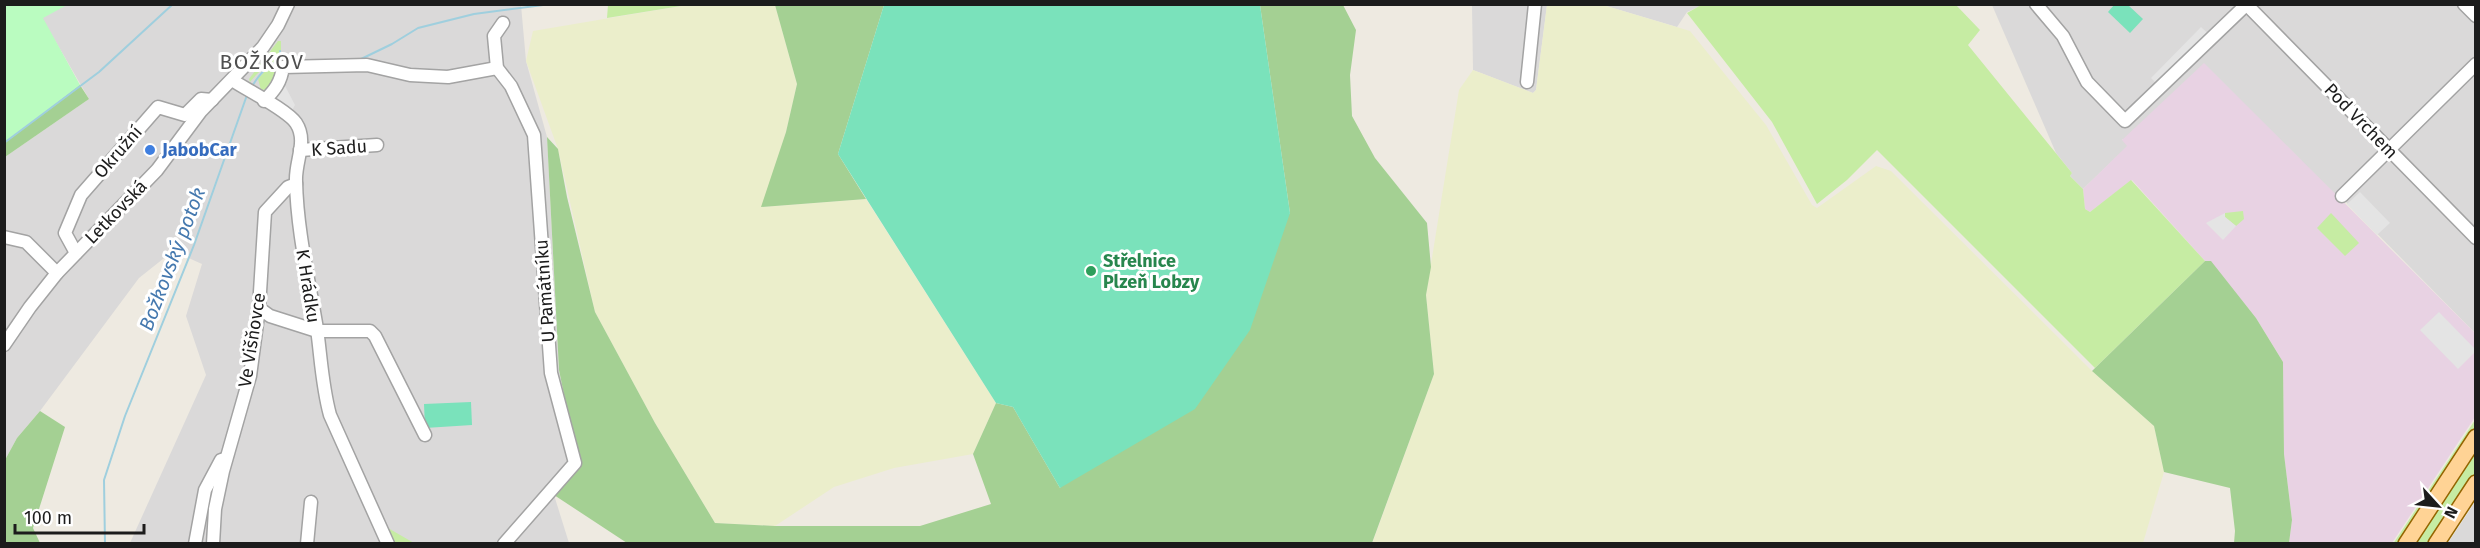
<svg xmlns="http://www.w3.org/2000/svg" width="2480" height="548" font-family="'Fira Sans',sans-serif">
  <rect width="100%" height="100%" fill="#eeeae1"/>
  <g fill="#dad9d9">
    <path d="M67,4L521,5L526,61L547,137L559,370L578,463L554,495L569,543H130L206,375L186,316L202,264L173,251L139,278L40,411L17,438L5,460V157L89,99L42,18Z"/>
    <path d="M1472,5H1547L1536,90L1533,93L1473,70Z"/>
    <path d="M1603,5H1703L1687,12L1677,27Z"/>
    <path d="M1992,5H2475V333L2343,199L2122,139L2128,146L2083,189L2070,176L2072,173L2056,153Z"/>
    <path d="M2475,502V543H2448Z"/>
  </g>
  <path fill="#e8d2e3" d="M2204,63L2475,333V417L2392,543H2289L2292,520L2284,454L2283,362L2256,318L2211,262L2205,261L2132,180L2090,212L2085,209L2083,189L2127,146L2122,140Z"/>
  <g fill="#ebeecb">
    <path d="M687,5H775L797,84L786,132L762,207L866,199L996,403L973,454L894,468L834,487L775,526L715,523L655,423L595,312L558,149L526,61L533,31Z"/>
    <path d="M1547,5H1603L1690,31L1766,125L1812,205L1817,208L1876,166L1891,171L2092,371L2154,426L2164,472L2143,543L1372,544L1434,374L1426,295L1459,90L1473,70L1533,93L1536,90Z"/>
  </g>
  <g fill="#c6eca3">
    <path d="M1703,4L1956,5L1980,30L1968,45L2072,173L2070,176L2083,189L2085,209L2090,212L2131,180L2205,261L2095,368L1877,150L1847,180L1817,204L1772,122L1687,13Z"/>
    <path d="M608,5V4L687,5L607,18Z"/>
    <path d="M278,41H281V60C267,64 259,71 250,82L249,79Z"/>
    <path d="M281,64L277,76L269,89L261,90L258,79L264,72Z"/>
    <path d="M2243,211L2244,219L2236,226L2225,217V213Z"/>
    <path d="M2331,213L2359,243L2345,256L2317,228Z"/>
    <path d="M2475,420V428L2400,543L2393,544Z"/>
    <path d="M2475,447V473L2430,543L2413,544Z"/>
    <path d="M388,528L414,543H395Z"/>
  </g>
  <g fill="#a4d093">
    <path d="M775,5H884L838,154L866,199L761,207L786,132L797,84Z"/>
    <path d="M1260,5H1343L1356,30L1350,75L1352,116L1375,158L1427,223L1431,267L1426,295L1434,374L1372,543H627L554,495L578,463L559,370L547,137L558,149L567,197L595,312L655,423L715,523L775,526H920L991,504L973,454L996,403L1013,407L1060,488L1290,213Z"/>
    <path d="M5,64L80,85L89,99L5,157Z"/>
    <path d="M2205,261H2211L2256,318L2283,362L2284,454L2292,520L2289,543H2234L2235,531L2230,488L2164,472L2154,426L2092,371Z"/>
    <path d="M40,411L65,427L33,528L40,543H5V460L17,438Z"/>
  </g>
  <path fill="#bafcc0" d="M5,4L67,5L43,18L80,85L5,143Z"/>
  <g fill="#7ae2bb">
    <path d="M884,5H1260L1290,213L1250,330L1195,409L1060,488L1013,407L996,403L838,154Z"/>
    <path d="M2114,5H2128L2143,19L2130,33L2108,12Z"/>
    <path d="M471,402L472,425L425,428L424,404Z"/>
  </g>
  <g fill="#e4e4e4">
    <path d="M2201,27L2213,38L2160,87L2151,78Z"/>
    <path d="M283,82L295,105L289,116L264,101Z"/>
    <path d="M2360,192L2390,223L2377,235L2347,204Z"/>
    <path d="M2225,213V217L2236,226L2223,240L2206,223Z"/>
    <path d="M2439,312L2475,349V352L2458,369L2420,330Z"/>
  </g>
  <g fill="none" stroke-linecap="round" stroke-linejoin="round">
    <g stroke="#9fcfde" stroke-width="2">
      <path d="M359,60L392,44L418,28L474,14L551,4"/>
      <path d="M280,61V51"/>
      <path d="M251,88C258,76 270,60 285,61"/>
      <path d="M4,143L99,72L173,4"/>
      <path d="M105,544L104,480L125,416L194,245L247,95"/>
    </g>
    <g stroke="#a3a3a3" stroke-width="15">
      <g id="minor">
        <path d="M2036,4L2063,36L2087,82L2125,121L2247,4"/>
        <path d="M2246,4L2476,238"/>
        <path d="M2464,4L2476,16"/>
        <path d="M503,23L494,36L497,68L511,86L534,135L551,373L575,463L504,544"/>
        <path d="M232,80C247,90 287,110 296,123C308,141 295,161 296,181C297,231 309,280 317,329C321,358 322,386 330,415L388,544"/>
        <path d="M1527,82L1535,4"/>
        <path d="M264,101C275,90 281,82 283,67L367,65L410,75L448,77L497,68"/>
        <path d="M300,150L377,145"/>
        <path d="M2342,196L2476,64"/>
        <path d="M4,237L26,242L57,273"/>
        <path d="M76,253L65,233L81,195L158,107L185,115L201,99L212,100"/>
        <path d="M259,308L270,316L317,331H370L375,336L425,435"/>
        <path d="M4,345L30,307L57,273L157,170L201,111L263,47L278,25L288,4"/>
        <path d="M195,544L205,490L221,460L225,459"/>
        <path d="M213,544L215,509L223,471L250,376L259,308L265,212L288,187L296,184"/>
        <path d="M307,544L311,502"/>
      </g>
    </g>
    <g stroke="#946500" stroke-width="18">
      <g id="major">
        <path d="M2406,544L2476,437"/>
        <path d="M2436,544L2476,483"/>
      </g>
    </g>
    <use href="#minor" stroke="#fff" stroke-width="12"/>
    <use href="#major" stroke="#ffd395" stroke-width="15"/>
  </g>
  <circle fill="#3f7fe0" stroke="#fff" stroke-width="2" cx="150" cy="150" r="6"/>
  <circle fill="#2e9e5b" stroke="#fff" stroke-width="2" cx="1091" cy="271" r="6"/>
  <g text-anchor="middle" stroke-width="6" stroke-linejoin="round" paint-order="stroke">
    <g font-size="18" fill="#1c1c1c" stroke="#fff">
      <text transform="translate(2361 121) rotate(46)" y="6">Pod Vrchem</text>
      <text transform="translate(339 148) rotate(-4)" y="6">K Sadu</text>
      <text transform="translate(118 152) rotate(-49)" y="6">Okružní</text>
      <text transform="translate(116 212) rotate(-46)" y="6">Letkovská</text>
      <text transform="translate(308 286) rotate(81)" y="6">K Hrádku</text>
      <text transform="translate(545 291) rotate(-94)" y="6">U Památníku</text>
      <text transform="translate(252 340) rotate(-81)" y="6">Ve Višňovce</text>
    </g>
    <g font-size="18" font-weight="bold" fill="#366cbe" stroke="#fff" text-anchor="start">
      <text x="162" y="156">JabobCar</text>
    </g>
    <g font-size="18" font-weight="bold" fill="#27864d" stroke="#fff" text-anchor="start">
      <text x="1103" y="267">Střelnice<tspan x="1103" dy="21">Plzeň Lobzy</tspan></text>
    </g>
    <g font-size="20" font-style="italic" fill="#4579af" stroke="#fff">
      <text transform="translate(172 259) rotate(-69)" y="7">Božkovský potok</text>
    </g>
    <g font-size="21" letter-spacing="1.5" fill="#4f4f4f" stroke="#fff">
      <text x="262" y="69">BOŽKOV</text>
    </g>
  </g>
  <rect width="2480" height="548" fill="none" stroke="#1c1c1c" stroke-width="12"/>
  <g transform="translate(2438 506) rotate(117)" stroke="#ffffff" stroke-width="4.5" paint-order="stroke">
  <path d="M0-4.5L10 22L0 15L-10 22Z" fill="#1c1c1c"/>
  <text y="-9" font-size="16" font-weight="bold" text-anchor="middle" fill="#1c1c1c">N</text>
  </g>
  <path d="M15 524v9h129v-9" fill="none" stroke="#1c1c1c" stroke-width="3"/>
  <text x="24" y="524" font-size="18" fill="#1c1c1c" stroke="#ffffff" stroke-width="4.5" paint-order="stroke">100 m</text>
</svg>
